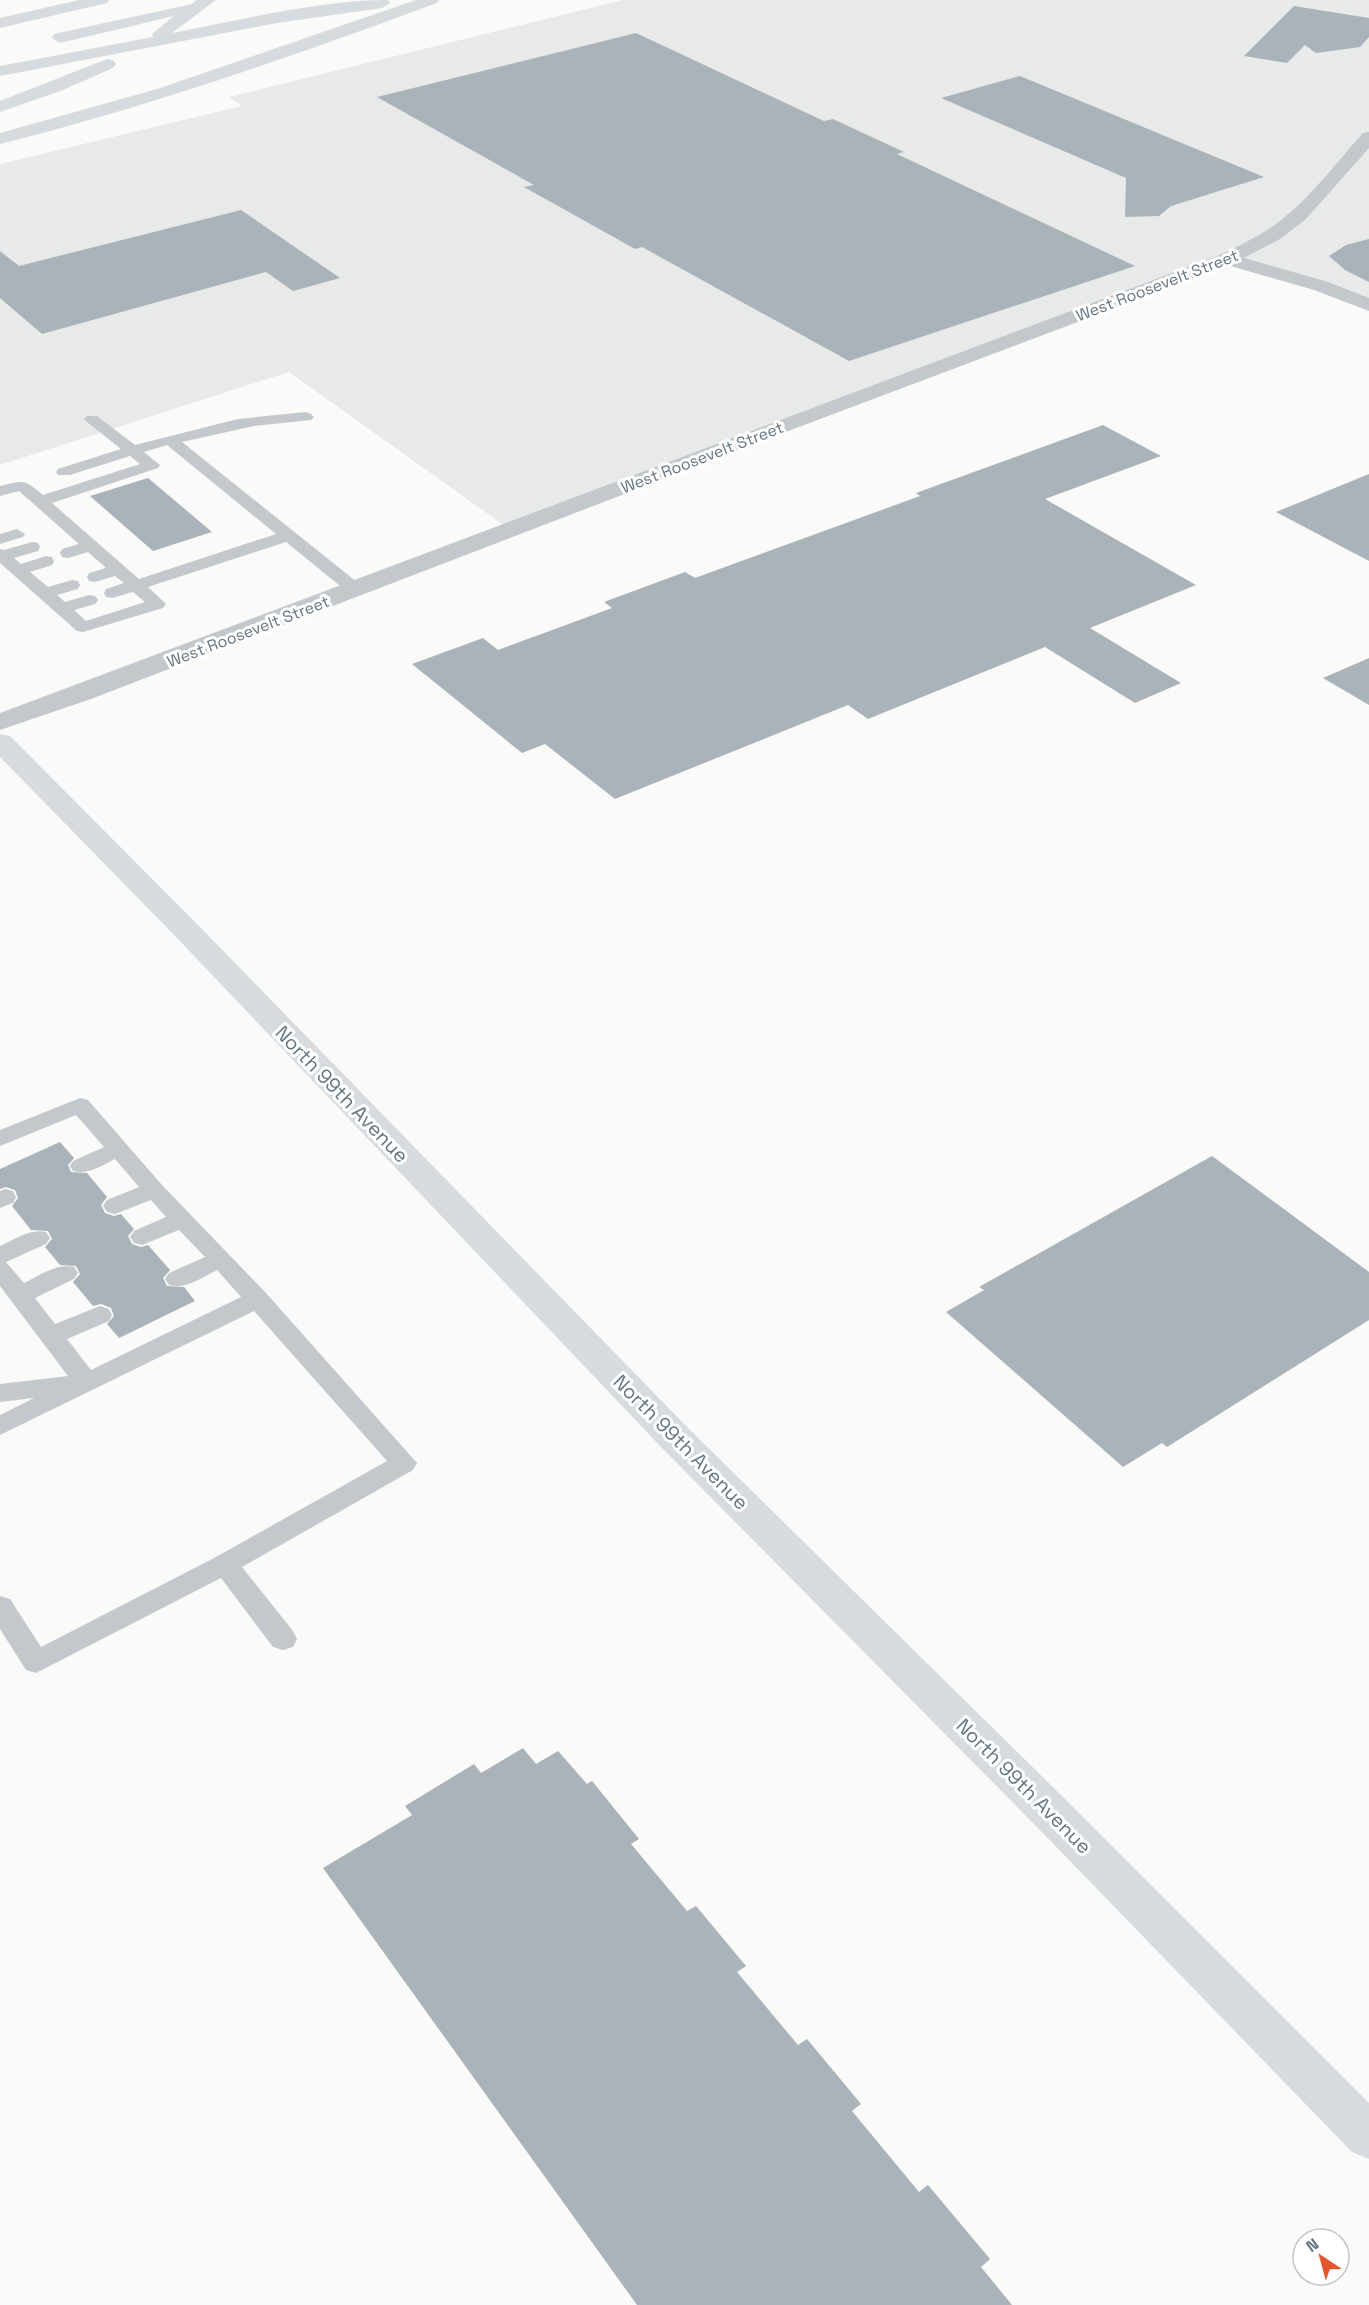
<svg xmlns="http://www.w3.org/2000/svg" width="1369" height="2305" font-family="'Space Grotesk',sans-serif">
  <rect width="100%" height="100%" fill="#fafaf8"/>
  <path fill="#e8e9e9" d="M623,0H1369V305L1227,259L512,531L289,372L0,465V164L242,106L229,97Z"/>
  <g fill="#aab3b9">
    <path d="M1294,6L1369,18V37L1360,47L1316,53L1305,45L1287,63L1244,56Z"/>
    <path d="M636,33L824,121L833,119L904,152L897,154L1135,266L849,361L642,247L635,249L524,187L534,185L377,97Z"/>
    <path d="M1020,76L1264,177L1171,206L1159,216L1125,217L1126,178L941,98Z"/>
    <path d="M241,210L340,278L293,291L266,272L42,334L0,298V251L19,266Z"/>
    <path d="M1369,239V282L1345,270L1329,256L1346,245Z"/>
    <path d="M1103,425L1161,456L1045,499L1196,585L1090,628L1181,683L1135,703L1045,647L868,719L848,705L615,799L545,744L522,753L412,664L483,638L498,650L612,608L604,602L685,572L695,578L920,496L916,493Z"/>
    <path d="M1369,474V561L1276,512Z"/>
    <path d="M148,478L212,532L153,551L90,496Z"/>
    <path d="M1369,658V705L1323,678Z"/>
    <path d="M60,1142L74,1158L68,1165L71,1172L87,1173L107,1197L101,1205L105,1213L114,1216L121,1214L134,1229L128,1236L132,1244L141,1247L148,1245L170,1270L163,1278L167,1286L184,1287L195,1301L119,1338L107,1324L114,1316L111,1308L101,1304L93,1306L73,1282L80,1274L76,1266L60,1265L45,1247L52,1239L48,1231L31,1230L12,1206L18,1198L15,1190L6,1187L0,1189V1169Z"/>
    <path d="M1212,1156L1369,1272V1320L1167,1447L1162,1443L1123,1467L946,1312L984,1290L979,1287Z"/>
    <path d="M523,1748L536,1764L558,1751L587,1784L592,1781L639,1839L631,1844L687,1911L696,1906L746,1966L737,1972L798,2045L807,2039L861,2104L852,2111L919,2192L928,2185L990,2259L981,2267L1012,2305H637L323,1868L412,1815L405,1806L474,1764L481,1773Z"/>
  </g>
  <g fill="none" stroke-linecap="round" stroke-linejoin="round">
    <g fill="#c3c8cc" fill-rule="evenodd">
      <path d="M306,412L311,414L314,417L311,420L254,426L182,442L362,586L364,590L362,594H350L286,542L148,587L166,604L163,608L83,632L77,631L0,563V549L4,550L32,542L38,543L40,547L38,551L14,558L21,564L46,556L52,557L54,561L52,565L30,572L48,587L72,580L78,581L80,585L78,589L57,595L65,602L89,595L95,596L98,600L95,604L74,610L86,621L145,602L133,592L112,598L106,597L104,593L106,589L124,583L115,576L95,582L89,581L87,577L89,573L106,568L88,552L68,558L62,557L60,553L62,549L79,544L19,491L0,496V486C24,480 24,479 43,495L140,464L130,456L70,475H58L56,472L58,469L121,449L87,422L84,419L87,416H97L135,445L238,419ZM167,445L276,534L139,579L52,503L158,468L160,465L144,452Z"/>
      <path d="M17,529L25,534L23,537L0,544V534Z"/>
      <path d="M80,1098L88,1100L162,1185L266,1293L417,1463L413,1470L242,1567L293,1631L297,1639L293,1647L283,1650L273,1647L221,1578L36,1673L26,1670L0,1629V1596L10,1599L41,1647L216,1557L387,1461L254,1311L0,1435V1415L34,1398L0,1402V1384L68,1376L0,1286V1246C14,1240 30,1228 46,1232L50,1238L46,1244L6,1262L24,1283C39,1276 58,1262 74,1267L78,1273L74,1279L35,1298L55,1324L100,1306L109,1309L112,1315L109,1321L67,1339L91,1370L241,1297L217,1270C203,1277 185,1290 169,1285L165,1279L169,1273L205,1257L179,1230L142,1245L134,1243L130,1237L134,1231L166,1217L151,1200L115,1214L107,1212L103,1206L107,1200L139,1187L115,1159C101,1166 88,1175 73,1171L70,1166L73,1161L104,1147L76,1115L0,1146V1130Z"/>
      <path d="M5,1189L13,1191L16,1197L13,1203L0,1208V1191Z"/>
    </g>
    <path fill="#c3c8cc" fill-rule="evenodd" d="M1227,253L1328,282L1369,298V311L1314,290L1220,263L1217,259L1220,255Z"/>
    <path fill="#c3c8cc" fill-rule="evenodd" d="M1369,132V148L1305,220L1280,239L1234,263L791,430L91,699L0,730V713L1220,255C1241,245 1262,235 1280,221C1312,196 1336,163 1363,133Z"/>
    <path fill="#d6dbdf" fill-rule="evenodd" d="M0,734L10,736L200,927L689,1429L1067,1801L1369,2103V2159L1352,2152L1037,1827L663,1449L178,939L0,757Z"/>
    <g fill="#d6dbdf" fill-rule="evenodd">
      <path d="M79,0H109L107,3L0,28V18Z"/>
      <path d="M197,0H216L172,33C241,20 319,0 388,0L390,3L382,8L277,23L0,76V66L153,37L152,34L174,16L60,43L52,38L54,34L192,4Z"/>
      <path d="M416,0H439L437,3C293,56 149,107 0,144V133L157,89Z"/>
      <path d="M107,59L113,60L116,64L113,68L63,90L0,112V101Z"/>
    </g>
  </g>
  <g text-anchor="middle" stroke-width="6" stroke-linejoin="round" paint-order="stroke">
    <g font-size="16" fill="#657683" stroke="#fff">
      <text transform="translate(1157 285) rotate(-21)" y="6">West Roosevelt Street</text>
      <text transform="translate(702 457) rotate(-21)" y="6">West Roosevelt Street</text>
      <text transform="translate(248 631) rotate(-21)" y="6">West Roosevelt Street</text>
    </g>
    <g font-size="20" fill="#657683" stroke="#fff">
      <text transform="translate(342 1094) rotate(46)" y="7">North 99th Avenue</text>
      <text transform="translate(681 1442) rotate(45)" y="7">North 99th Avenue</text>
      <text transform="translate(1024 1786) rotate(45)" y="7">North 99th Avenue</text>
    </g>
  </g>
  <g transform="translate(1321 2257) rotate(324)"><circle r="28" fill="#ffffff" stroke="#c1c8cd" stroke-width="1.5"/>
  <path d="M0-4.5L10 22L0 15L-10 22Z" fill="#e4572e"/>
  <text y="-9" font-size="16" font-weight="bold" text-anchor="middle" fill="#657683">N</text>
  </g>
</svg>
